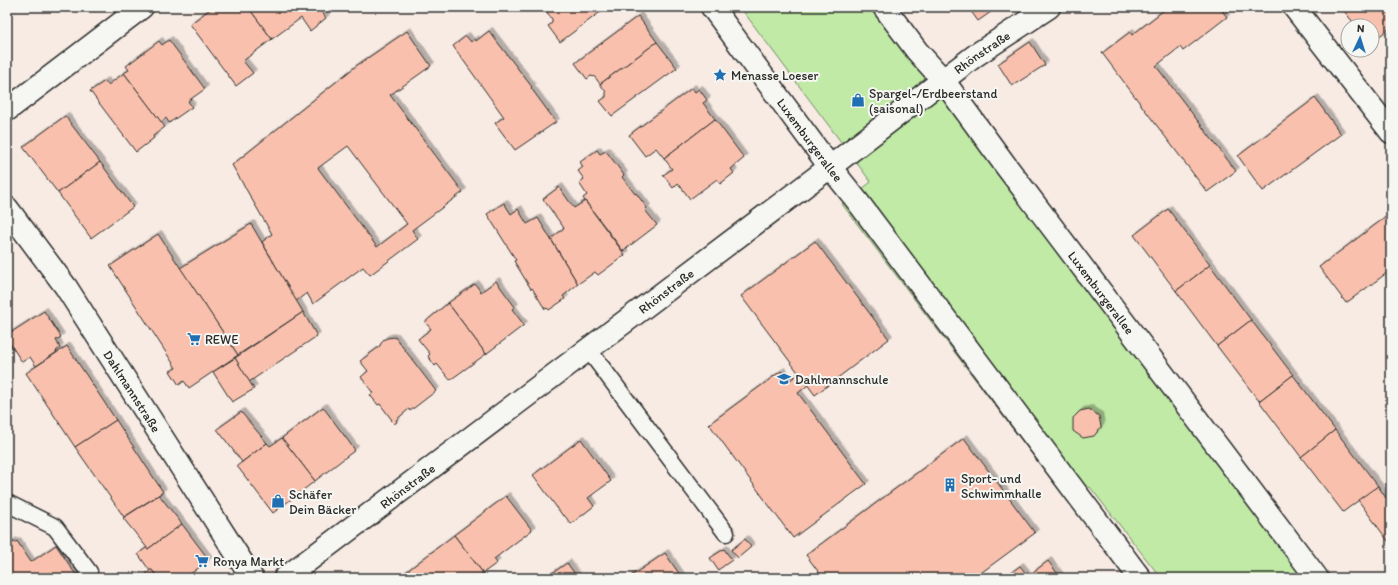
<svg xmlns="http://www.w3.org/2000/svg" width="1398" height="585" font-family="Itim,sans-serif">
  <defs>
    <filter id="shadow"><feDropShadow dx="3.5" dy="-3.5" stdDeviation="0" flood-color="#0004"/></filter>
  </defs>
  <rect width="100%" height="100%" fill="#f7ebe4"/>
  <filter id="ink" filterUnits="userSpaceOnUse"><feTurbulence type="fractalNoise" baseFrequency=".025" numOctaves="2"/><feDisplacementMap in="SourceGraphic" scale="8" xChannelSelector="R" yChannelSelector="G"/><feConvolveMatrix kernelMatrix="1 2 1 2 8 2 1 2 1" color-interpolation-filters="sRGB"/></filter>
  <g filter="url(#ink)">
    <path fill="#c0eaa6" stroke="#768a68" d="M740,7H871L903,50L962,118L1310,578H1161L1090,487L1069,503L842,204L871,182Z"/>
    <g fill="#f9c1ad" stroke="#2b2b2b" fill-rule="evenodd" filter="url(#shadow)">
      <path d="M213,7H248L272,39L243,61L253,73L236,86L190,24Z"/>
      <path d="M248,7H318L326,18L310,31L301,18L272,39Z"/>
      <path d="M552,7H607L560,42L548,26L552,23V19L546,11Z"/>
      <path d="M968,7H998L978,21Z"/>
      <path d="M1168,7H1219L1227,17L1183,51L1180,47L1156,66L1236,171L1207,192L1102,53L1130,32L1132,35Z"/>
      <path d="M1341,7H1391V27L1372,42V26H1356Z"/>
      <path d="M638,16L657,42L600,84L595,77L591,76L587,79L575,63Z"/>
      <path d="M407,31L431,66L390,95L463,192L412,230L418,239L370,275L363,267L313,304L307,293L296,301L262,242L272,234L232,165L356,66ZM348,146L407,224L377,247L318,168Z"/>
      <path d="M489,31L532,87L531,88L556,122L515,150L495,123L504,117L453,46L466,36L471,42L475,39L476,41Z"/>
      <path d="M169,40L205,89L188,101L192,107L169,123L166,118L161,122L124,73L129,70L126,66L159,41L162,45Z"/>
      <path d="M657,42L677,68L612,116L600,101L606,97V92L600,84Z"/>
      <path d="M1030,42L1045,65L1012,86L998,64Z"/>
      <path d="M124,73L165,127L153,136L154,138L136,152L90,91L105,81L108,85Z"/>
      <path d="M692,88L695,92L699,89L707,100L703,103L715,119L664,158L656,148L645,156L629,135Z"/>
      <path d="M1315,98L1341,134L1263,191L1238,156Z"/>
      <path d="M65,116L100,162L58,193L23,147Z"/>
      <path d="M715,119L744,158L731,169L734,173L720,184L717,179L690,199L678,183L673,188L663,175L672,169L664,158Z"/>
      <path d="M597,150L600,154L606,151L624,175L622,177L635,194L636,193L647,208L645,210L657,225L623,251L583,198L587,195L579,183L584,179L578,171L583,167L580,162Z"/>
      <path d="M100,162L133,207L91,238L58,193Z"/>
      <path d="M559,187L574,208L585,201L625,255L598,275L595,272L578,284L551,239L564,228L543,199Z"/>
      <path d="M504,203L511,214L518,209L527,224L538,218L578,284L563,296L565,299L549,310L547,308L545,309L532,288L531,289L514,261L516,260L487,214Z"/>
      <path d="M1168,209L1210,265L1176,291L1134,235Z"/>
      <path d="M1391,213V270L1346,303L1319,267Z"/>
      <path d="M251,224L303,312L238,355L180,268Z"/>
      <path d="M158,234L238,355L189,388L184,381L179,385L170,371L176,368L110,266Z"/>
      <path d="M815,241L889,339L815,395L741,296Z"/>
      <path d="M1210,265L1251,320L1217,346L1176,291Z"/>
      <path d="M496,281L515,307L512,309L524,325L486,354L448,303L475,284L481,292Z"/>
      <path d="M448,303L486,354L450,380L437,364L435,366L428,356L430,354L418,339L431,329L425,322Z"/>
      <path d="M44,311L61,337L56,340L60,348L56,351L57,352L36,366L30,357L22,362L7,339V335Z"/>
      <path d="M303,312L317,336L249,382L235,358Z"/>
      <path d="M1251,320L1293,375L1259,401L1217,346Z"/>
      <path d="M395,337L436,391L410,411L409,409L396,420L397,422L394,424L391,421L392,420L380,404L378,405L370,395L373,393L361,377L368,371L360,361L379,347L383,340L387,338Z"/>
      <path d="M67,346L116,420L75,447L26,373Z"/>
      <path d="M235,358L254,389L232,402L213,372Z"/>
      <path d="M781,371L789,381L799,373L808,385L798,393L866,484L793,538L709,424Z"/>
      <path d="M1293,375L1335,430L1301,457L1259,401Z"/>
      <path d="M323,407L355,450L315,481L282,438Z"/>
      <path d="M1089,409L1099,416L1101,427L1094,436L1083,438L1073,431V418L1080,411Z"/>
      <path d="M241,412L267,443L242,462L217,429Z"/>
      <path d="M116,420L163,492L124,517L75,447Z"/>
      <path d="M1335,430L1378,486L1343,512L1301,457Z"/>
      <path d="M282,438L315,481L273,513L237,466L267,443L270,446Z"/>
      <path d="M964,438L1035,533L974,578H823L806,555Z"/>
      <path d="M581,439L611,481L588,498L594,506L571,524L564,515L563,516L533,475Z"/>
      <path d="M1378,486L1386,498L1391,495V545L1358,500Z"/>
      <path d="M159,495L182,524L148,549L123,518Z"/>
      <path d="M506,496L532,530L494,559L497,563L483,573L454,535Z"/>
      <path d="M182,524L209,560L185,578H158L152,570L150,571L138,554L146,548L148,549Z"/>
      <path d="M454,535L483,573L476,578H398Z"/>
      <path d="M745,539L751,547L738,558L731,550Z"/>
      <path d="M13,541L14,543L17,541L31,562L56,545L78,578H7V545Z"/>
      <path d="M724,549L732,560L718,570L710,558Z"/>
      <path d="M665,553L682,578H628Z"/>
      <path d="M1048,561L1061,578H1025L1028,576Z"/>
      <path d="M567,563L578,578H549L548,576Z"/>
      <path d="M1020,566L1028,576L1025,578H1004Z"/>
      <path d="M150,570H152L158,578H149L146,574Z"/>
    </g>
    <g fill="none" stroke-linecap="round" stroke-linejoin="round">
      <g stroke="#2b2b2b" stroke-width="19">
        <g id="lane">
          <path d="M588,349L726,533"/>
          <path d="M7,503L55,527L89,572"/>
        </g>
      </g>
      <g stroke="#2b2b2b" stroke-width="25">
        <g id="street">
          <path id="s1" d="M712,7L830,167L858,202L1140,578"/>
          <path id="s2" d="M884,7L917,51L943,80L1006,166L1317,578"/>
          <path d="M1294,7L1391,132"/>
          <path d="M7,110L142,7"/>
          <path id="s3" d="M7,208L66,287L252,578"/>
          <path id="s4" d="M285,578L830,167L943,80L976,55L1049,7"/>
        </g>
      </g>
      <use href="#lane" stroke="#f6f6f2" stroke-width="16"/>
      <use href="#street" stroke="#f6f6f2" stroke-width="22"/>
    </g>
  </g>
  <defs>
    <g id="sight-bare" transform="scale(1.08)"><path d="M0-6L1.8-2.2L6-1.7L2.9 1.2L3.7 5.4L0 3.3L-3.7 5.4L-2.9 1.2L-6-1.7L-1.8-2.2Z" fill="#1f6fb2" stroke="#f6f6f2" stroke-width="2.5" paint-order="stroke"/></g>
    <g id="shop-bare" transform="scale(1.08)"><path d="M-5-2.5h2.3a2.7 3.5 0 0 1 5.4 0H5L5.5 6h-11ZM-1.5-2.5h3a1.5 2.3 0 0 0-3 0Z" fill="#1f6fb2" stroke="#f6f6f2" stroke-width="2.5" paint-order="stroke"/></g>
    <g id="supermarket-bare" transform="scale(1.08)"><path d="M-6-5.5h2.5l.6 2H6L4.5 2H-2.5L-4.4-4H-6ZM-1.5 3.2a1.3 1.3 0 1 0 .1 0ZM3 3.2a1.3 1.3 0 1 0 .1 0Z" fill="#1f6fb2" stroke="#f6f6f2" stroke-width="2.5" paint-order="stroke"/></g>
    <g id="school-bare" transform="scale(1.08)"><path d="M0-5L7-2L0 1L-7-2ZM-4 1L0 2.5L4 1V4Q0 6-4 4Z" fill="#1f6fb2" stroke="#f6f6f2" stroke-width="2.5" paint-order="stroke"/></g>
    <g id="building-bare" transform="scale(1.08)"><path d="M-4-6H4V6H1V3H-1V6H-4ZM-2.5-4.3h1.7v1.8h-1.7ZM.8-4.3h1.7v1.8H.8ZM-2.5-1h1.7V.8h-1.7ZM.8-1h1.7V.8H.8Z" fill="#1f6fb2" stroke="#f6f6f2" stroke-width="2.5" paint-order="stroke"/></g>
  </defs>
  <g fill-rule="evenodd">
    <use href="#sight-bare" x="720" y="75"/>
    <use href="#shop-bare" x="858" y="100"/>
    <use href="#supermarket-bare" x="194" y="339"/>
    <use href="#school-bare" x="784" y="379"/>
    <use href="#building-bare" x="950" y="485"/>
    <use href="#shop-bare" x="278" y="501"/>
    <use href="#supermarket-bare" x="202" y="561"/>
  </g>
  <g text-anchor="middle" stroke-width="4" stroke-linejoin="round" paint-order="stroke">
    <g font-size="13" fill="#2b2b2b" stroke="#f6f6f2">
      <text dy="5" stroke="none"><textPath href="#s4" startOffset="873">Rhönstraße</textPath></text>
      <text dy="5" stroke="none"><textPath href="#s1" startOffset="165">Luxemburgerallee</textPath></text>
      <text dy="5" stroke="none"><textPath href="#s4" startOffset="477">Rhönstraße</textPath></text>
      <text dy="5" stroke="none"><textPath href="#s2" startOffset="359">Luxemburgerallee</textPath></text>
      <text dy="5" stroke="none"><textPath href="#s3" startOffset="222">Dahlmannstraße</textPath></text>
      <text dy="5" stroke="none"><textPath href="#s4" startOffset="153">Rhönstraße</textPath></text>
    </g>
    <g font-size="13" fill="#2b2b2b" stroke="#f6f6f2" text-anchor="start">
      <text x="731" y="80">Menasse Loeser</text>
      <text x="869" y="98">Spargel-/Erdbeerstand<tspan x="869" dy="15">(saisonal)</tspan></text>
      <text x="205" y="344">REWE</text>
      <text x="795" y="384">Dahlmannschule</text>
      <text x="961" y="483">Sport- und<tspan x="961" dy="15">Schwimmhalle</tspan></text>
      <text x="289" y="499">Schäfer<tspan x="289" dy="15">Dein Bäcker</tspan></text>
      <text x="213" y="566">Ronya Markt</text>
    </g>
  </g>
  <rect width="1398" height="585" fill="none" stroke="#f6f6f2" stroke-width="24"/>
  <rect x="12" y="12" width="1374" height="561" fill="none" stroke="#2b2b2b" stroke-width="1.5" filter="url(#ink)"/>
  <g transform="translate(1360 38) rotate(4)"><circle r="19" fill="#f6f6f2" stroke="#a5a5a2"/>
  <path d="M0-3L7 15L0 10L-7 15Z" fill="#1f6fb2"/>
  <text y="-6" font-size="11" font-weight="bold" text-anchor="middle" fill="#2b2b2b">N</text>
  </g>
</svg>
